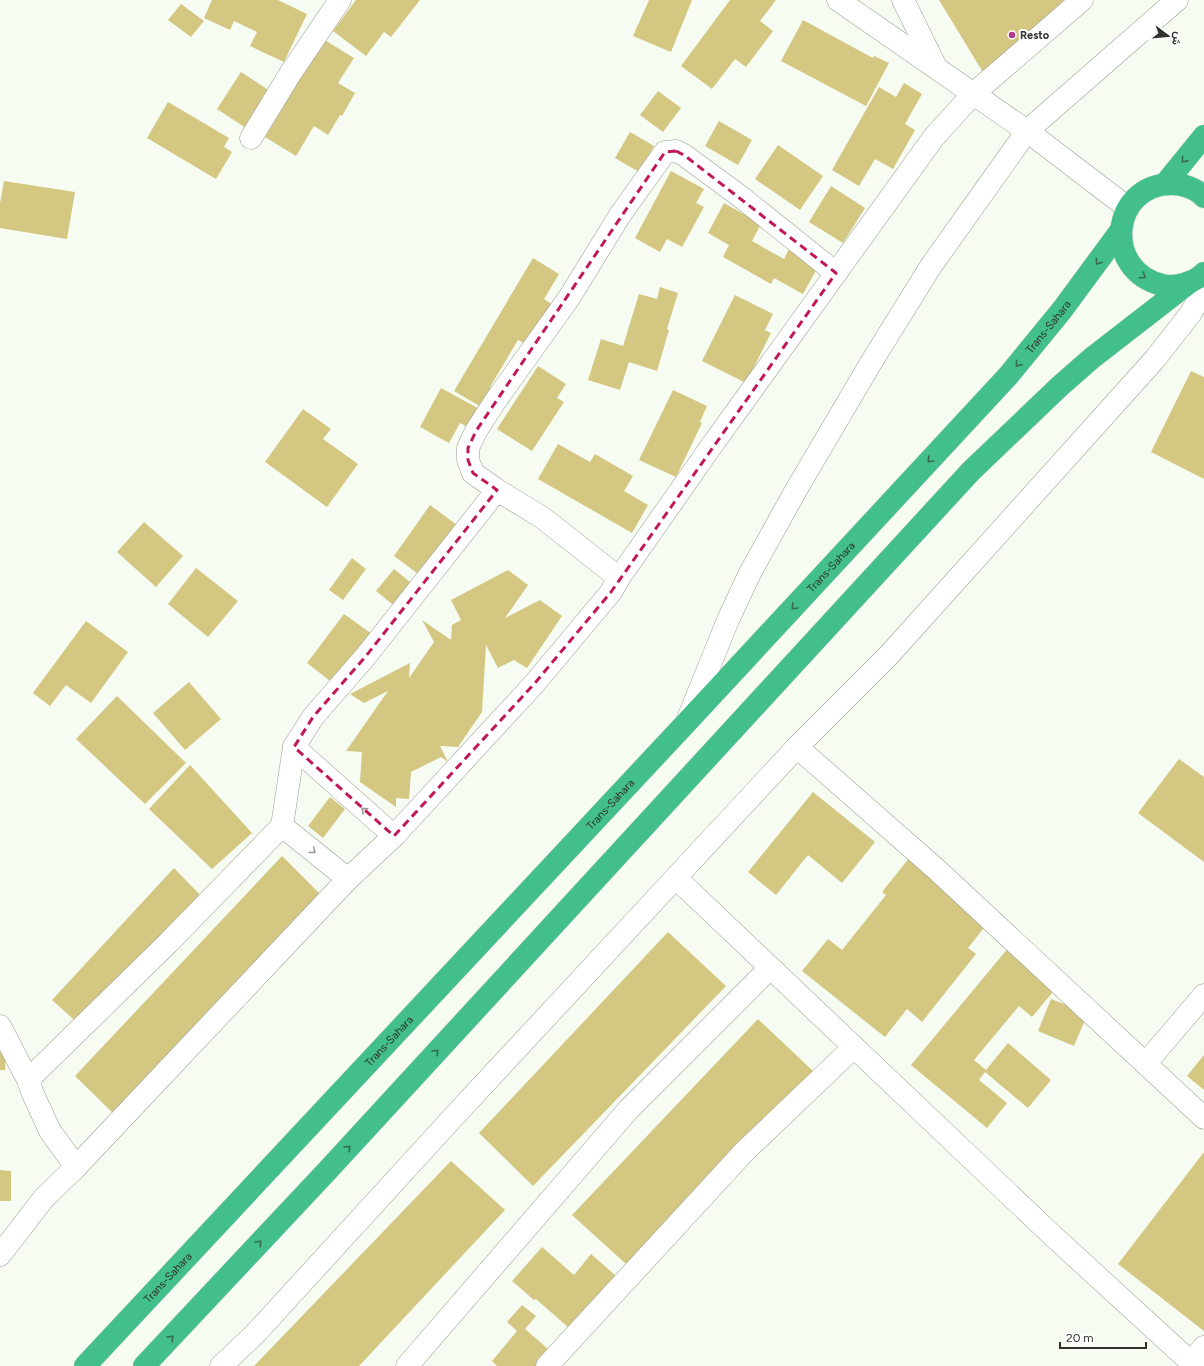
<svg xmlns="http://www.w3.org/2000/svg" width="1204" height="1366" font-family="Figtree,Vazirmatn,sans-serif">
  <rect width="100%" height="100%" fill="#f7fcf2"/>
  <g fill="#d3c782">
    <path d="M212,0H278L307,14L284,62L250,46L257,32L234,21L230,30L204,18Z"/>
    <path d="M356,0H420L391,37L384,32L366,56L333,31Z"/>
    <path d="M649,0H692L671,52L633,36Z"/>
    <path d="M730,0H776L760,21L773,31L746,67L735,59L712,89L681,66Z"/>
    <path d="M939,0H1069L984,74Z"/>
    <path d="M181,4L204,21L191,37L168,20Z"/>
    <path d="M803,20L873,58L874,56L889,63L866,106L781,61Z"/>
    <path d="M323,39L354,58L338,83L355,93L342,116L340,115L328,135L314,126L296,156L265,137Z"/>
    <path d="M241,72L273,93L249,130L217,109Z"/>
    <path d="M904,83L922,94L905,124L915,130L893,169L875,159L859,186L832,170L879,87L896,97Z"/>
    <path d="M658,91L681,108L663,132L640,115Z"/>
    <path d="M168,102L229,138L224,147L232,152L216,179L147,138Z"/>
    <path d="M719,121L752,140L738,165L705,146Z"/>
    <path d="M630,132L654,146L639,172L615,158Z"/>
    <path d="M778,145L823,176L800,210L755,179Z"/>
    <path d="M671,171L704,189L696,203L704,207L682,247L667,239L660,252L635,238Z"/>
    <path d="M4,181L75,192L67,239L0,228V203Z"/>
    <path d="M831,186L865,208L843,243L809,222Z"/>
    <path d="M724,203L761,224L752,241L784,259L789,249L819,265L803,294L774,278L771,284L723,257L729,245L708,233Z"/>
    <path d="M533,258L559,274L544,299L558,308L531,347L518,340L490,387L499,392L488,411L454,391Z"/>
    <path d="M660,287L678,293L667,329L669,330L657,371L629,362L620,390L588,380L601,339L623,346L639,294L657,299Z"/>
    <path d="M735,295L773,314L765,330L771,333L746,383L702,361Z"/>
    <path d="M538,366L566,384L557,398L564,402L532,451L497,429Z"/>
    <path d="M1191,371L1204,377V479L1151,452Z"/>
    <path d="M441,388L485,412L475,431L460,423L449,443L420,427Z"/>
    <path d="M673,390L707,406L700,422L702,423L676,477L639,460Z"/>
    <path d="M303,409L331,429L323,439L358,464L327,507L265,462Z"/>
    <path d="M558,444L590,462L595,454L633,476L624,491L648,505L632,533L538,479Z"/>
    <path d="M430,505L461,528L425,579L394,556Z"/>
    <path d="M144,522L183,556L156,587L117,552Z"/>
    <path d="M352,558L366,569L343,600L329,590Z"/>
    <path d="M196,568L238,601L208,637L168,604Z"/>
    <path d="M394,569L415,586L397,608L376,591Z"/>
    <path d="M508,570L528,585L505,618L540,600L562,616L527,668L514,660L498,668L486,645L482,712L458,747L440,746L448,762L441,757L411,772L409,799L396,798V807L360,782L362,752L346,751L388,691L364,703L350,694L410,663L409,678L434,642L422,620L451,640L452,625L461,620L451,600Z"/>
    <path d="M344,614L372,634L334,684L307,663Z"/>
    <path d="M86,621L128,652L91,703L66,685L50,706L33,693Z"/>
    <path d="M189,682L221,719L185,750L153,713Z"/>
    <path d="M117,696L186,763L145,804L76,739Z"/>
    <path d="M1179,759L1204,777V862L1138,813Z"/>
    <path d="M190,765L252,833L212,869L149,809Z"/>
    <path d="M813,792L875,842L842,883L808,855L776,895L748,872Z"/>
    <path d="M330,797L345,809L323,838L308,826Z"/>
    <path d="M914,852L987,924L968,948L976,954L922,1022L907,1009L885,1037L802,971L828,939L842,950L886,895L882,892Z"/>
    <path d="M282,856L320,894L115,1115L75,1076Z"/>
    <path d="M174,868L202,897L81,1026L52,1000Z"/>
    <path d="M668,932L726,986L533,1186L479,1133Z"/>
    <path d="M1009,947L1057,987L1032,1017L1019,1006L974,1060L986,1070L1008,1043L1051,1080L1028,1108L985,1072L979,1080L1007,1103L987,1128L911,1065Z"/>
    <path d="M1051,999L1088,1013L1074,1046L1038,1031Z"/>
    <path d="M758,1019L813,1071L626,1264L572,1215Z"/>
    <path d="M0,1049H6L5,1070H0Z"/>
    <path d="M1204,1055V1090L1187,1076Z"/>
    <path d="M1204,1152V1331L1118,1264Z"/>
    <path d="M451,1161L505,1210L359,1366H254Z"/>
    <path d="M0,1170L11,1171V1201H0Z"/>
    <path d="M542,1247L574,1275L591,1254L623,1282L577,1335L536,1299L534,1300L512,1281Z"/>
    <path d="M522,1305L536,1316L525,1329L554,1354L543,1366H497L492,1361L517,1331L507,1322Z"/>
  </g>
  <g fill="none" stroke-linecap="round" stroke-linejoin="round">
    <g stroke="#989c93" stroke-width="23">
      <g id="minor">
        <path d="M838,0L1027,131L1128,208"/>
        <path d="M903,0L936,67"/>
        <path d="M251,138L290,74L340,0"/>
        <path d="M497,490L473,473L468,460V448L476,431L496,400L569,298L620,215L665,152L676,151L684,155L741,197L836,273"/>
        <path d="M687,721L728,620L750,573L796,490L872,361L931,266L1027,131L1177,0"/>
        <path d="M294,747L394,836"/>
        <path d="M797,747L936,869L1204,1118"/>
        <path d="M282,826L348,879"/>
        <path d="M676,878L1053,1236L1195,1366"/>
        <path d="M0,1026L28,1080"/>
        <path d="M1146,1063L1204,995"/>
        <path d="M76,1167L348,879L394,836L535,683L611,592L619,578L710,448L934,137L973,94L1082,0"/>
        <path d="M0,1255L44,1198L76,1167L50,1131L33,1094L28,1080L168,943L282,826L294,747L313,717L366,656L497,490L543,518L619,578"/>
        <path d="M1191,1362L1204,1347"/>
        <path d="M221,1366L255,1334L458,1112L797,747L889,655L1155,359L1191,313L1204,290"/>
        <path d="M407,1366L629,1109L770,968"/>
        <path d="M547,1366L744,1152L854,1047"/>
      </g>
    </g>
    <g stroke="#dadad9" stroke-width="23">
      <g id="trunk">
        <path d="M1165,184L1204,136"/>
        <path d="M1204,197C1196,188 1182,184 1171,184C1111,185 1102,270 1162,285C1175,288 1194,283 1204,273"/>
        <path id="s1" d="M85,1366L687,722L1008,376L1062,310L1121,230"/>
        <path d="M144,1366L328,1170L971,471L1060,386L1092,358L1190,282"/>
      </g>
    </g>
    <use href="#minor" stroke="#fff" stroke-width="22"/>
    <use href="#trunk" stroke="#43bf8c" stroke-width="22"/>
  </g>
  <defs><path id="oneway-chevron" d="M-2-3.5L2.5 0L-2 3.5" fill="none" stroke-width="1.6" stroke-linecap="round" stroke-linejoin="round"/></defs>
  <g stroke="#386a54">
    <use href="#oneway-chevron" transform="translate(1184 160) rotate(129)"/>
    <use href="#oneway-chevron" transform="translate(1098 262) rotate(126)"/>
    <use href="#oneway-chevron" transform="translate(1143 276) rotate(35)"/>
    <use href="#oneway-chevron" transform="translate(1018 364) rotate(129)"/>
    <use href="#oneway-chevron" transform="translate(930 460) rotate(133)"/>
    <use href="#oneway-chevron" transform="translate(794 607) rotate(133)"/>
    <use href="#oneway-chevron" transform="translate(436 1052) rotate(-47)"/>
    <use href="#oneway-chevron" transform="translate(348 1148) rotate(-47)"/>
    <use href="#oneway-chevron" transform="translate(259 1243) rotate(-47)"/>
    <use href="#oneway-chevron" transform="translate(171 1338) rotate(-47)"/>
  </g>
  <g stroke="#989896">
    <use href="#oneway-chevron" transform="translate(364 810) rotate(-138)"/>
    <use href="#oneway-chevron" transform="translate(313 851) rotate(39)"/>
  </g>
  <path fill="none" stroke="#c2185b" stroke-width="3" stroke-dasharray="8 5" stroke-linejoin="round" d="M676,151L684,155L836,273L611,592L535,683L394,836L294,747L313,717L366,656L497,490L473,473L468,460V448L476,431L665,152Z"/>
  <circle fill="#b33b90" stroke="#fff" stroke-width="1.5" cx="1012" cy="35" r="4"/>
  <g text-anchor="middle" stroke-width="4" stroke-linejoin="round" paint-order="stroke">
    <g font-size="11" font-weight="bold" fill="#30322e" stroke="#fff" text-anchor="start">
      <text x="1020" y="39">Resto</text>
    </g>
    <g font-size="11" fill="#30322e" stroke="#fff">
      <text dy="4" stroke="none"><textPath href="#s1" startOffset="1417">Trans-Sahara</textPath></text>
      <text dy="4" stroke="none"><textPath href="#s1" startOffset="1093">Trans-Sahara</textPath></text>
      <text dy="4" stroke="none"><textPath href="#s1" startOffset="769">Trans-Sahara</textPath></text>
      <text dy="4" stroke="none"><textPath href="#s1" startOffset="445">Trans-Sahara</textPath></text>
      <text dy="4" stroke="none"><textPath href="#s1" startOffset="121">Trans-Sahara</textPath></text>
    </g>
  </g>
  <g transform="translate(1168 36) rotate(106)" stroke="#ffffff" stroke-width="3" paint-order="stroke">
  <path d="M0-3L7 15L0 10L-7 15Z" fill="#30322e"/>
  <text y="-6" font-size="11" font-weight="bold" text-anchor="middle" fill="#30322e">ش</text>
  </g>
  <path d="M1060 1342v6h86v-6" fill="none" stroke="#30322e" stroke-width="2"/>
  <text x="1066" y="1342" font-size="12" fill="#30322e" stroke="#ffffff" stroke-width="3" paint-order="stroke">20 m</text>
</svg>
